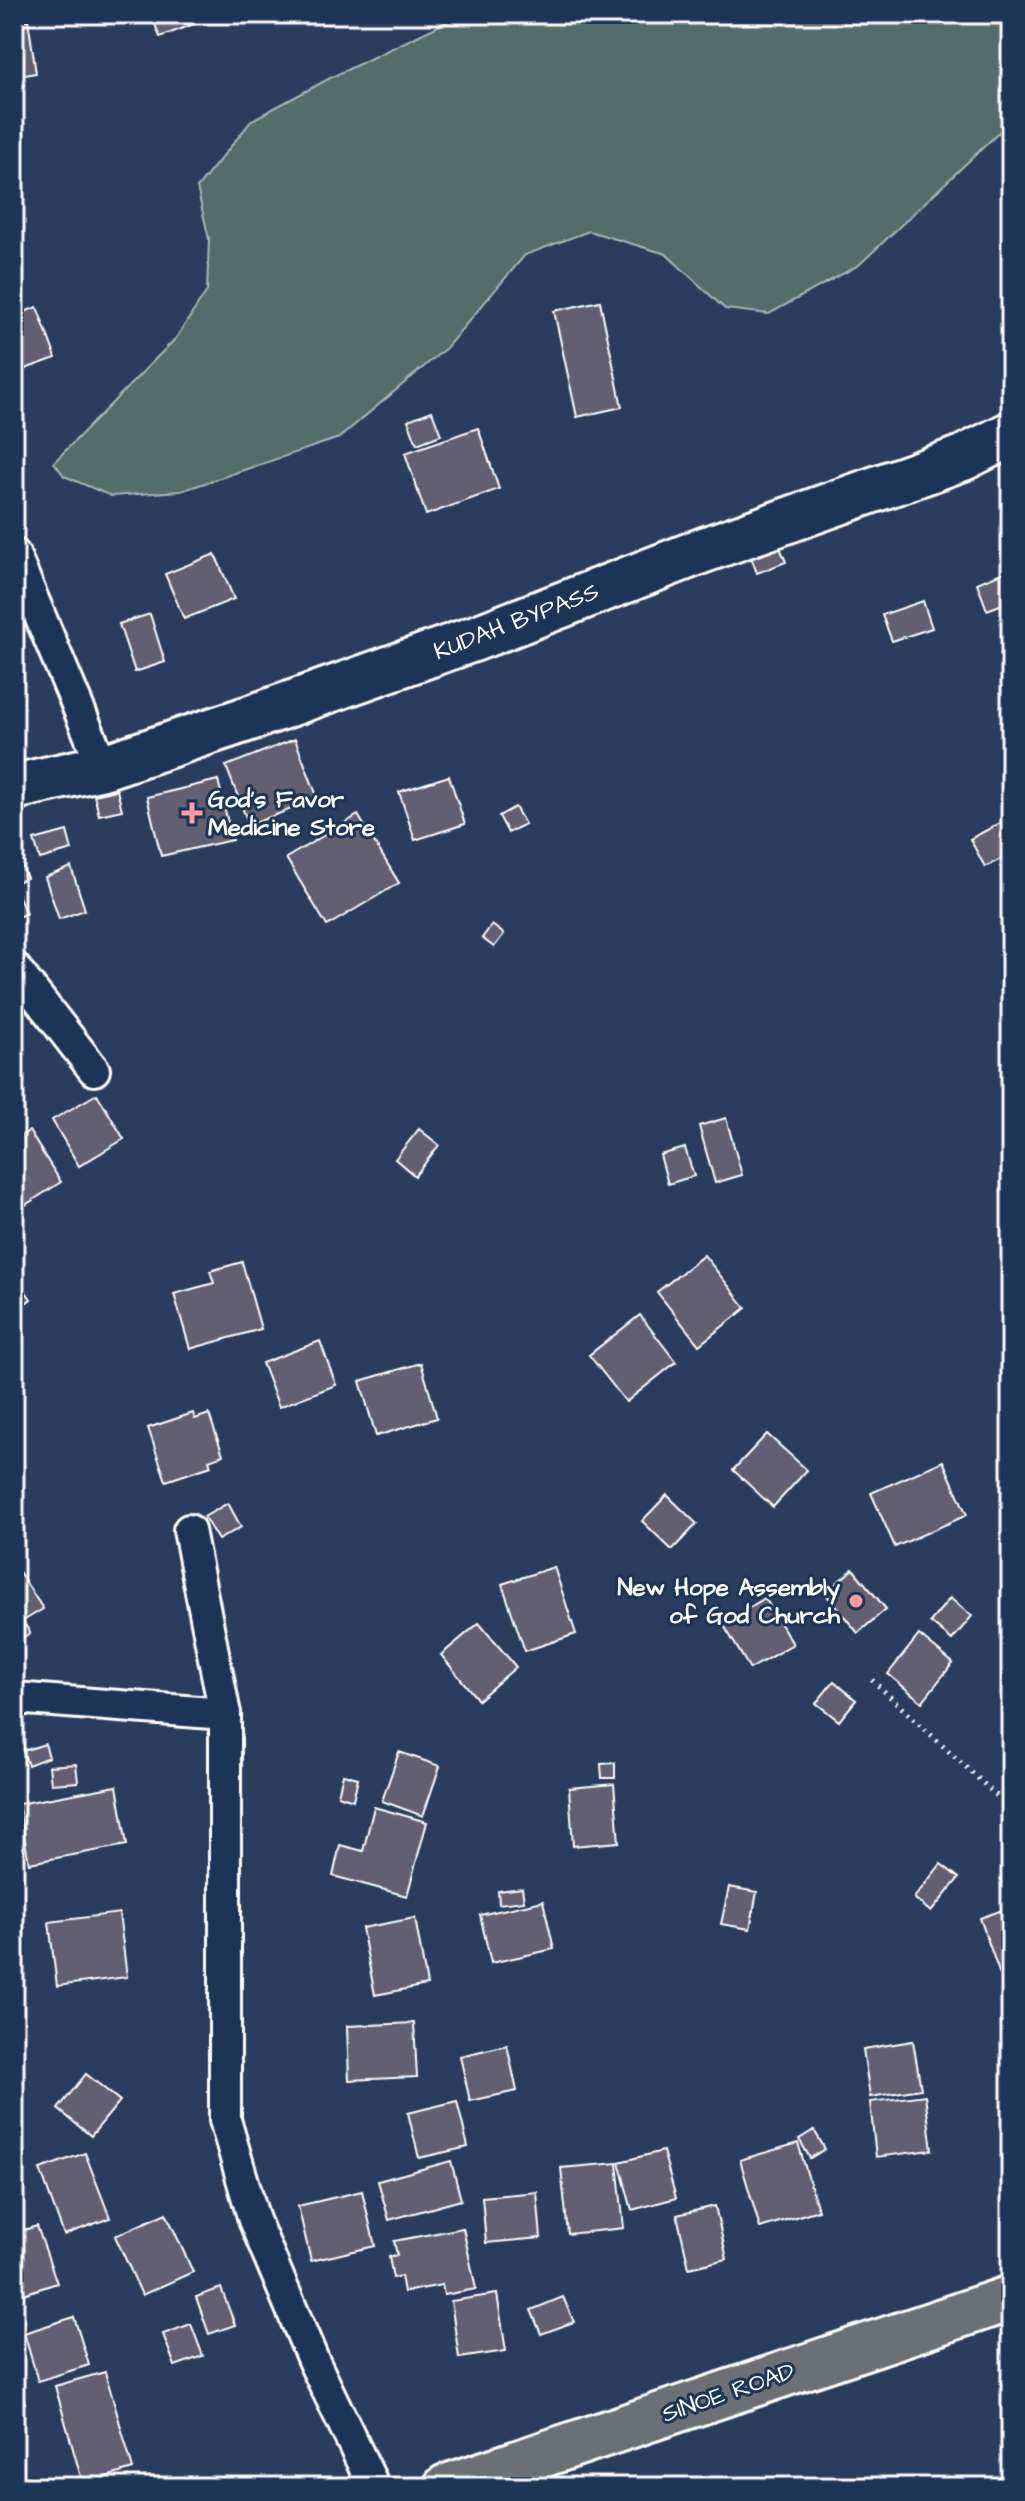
<svg xmlns="http://www.w3.org/2000/svg" width="1025" height="2501" font-family="'Architects Daughter',sans-serif">
  <rect width="100%" height="100%" fill="#2b3d5d"/>
  <filter id="ink" filterUnits="userSpaceOnUse"><feTurbulence type="fractalNoise" baseFrequency=".0125" numOctaves="2"/><feDisplacementMap in="SourceGraphic" scale="16" xChannelSelector="R" yChannelSelector="G"/><feConvolveMatrix kernelMatrix="1 2 1 2 8 2 1 2 1" color-interpolation-filters="sRGB"/></filter>
  <g filter="url(#ink)">
    <path fill="#526d6b" stroke="#a8b6b5" stroke-width="2" d="M463,14H1011V121L859,265L769,314L725,309L666,254L589,231L525,255L446,348L339,438L181,491L111,496L64,476L54,462L176,338L207,291L209,239L197,188L252,120L332,77Z"/>
    <g fill="#635e73" stroke="#fff" stroke-width="2">
      <path d="M151,14H212L213,17L160,37Z"/>
      <path d="M28,20L36,73L14,77V22Z"/>
      <path d="M600,301L622,407L577,417L554,311Z"/>
      <path d="M37,307L56,358L14,373V316Z"/>
      <path d="M432,411L441,435L417,444L408,420Z"/>
      <path d="M478,428L499,489L426,515L405,453Z"/>
      <path d="M773,530L786,562L757,573L745,541Z"/>
      <path d="M215,554L234,599L184,619L165,574Z"/>
      <path d="M1011,569V601L987,610L977,583Z"/>
      <path d="M923,601L932,628L892,641L882,615Z"/>
      <path d="M150,614L165,662L135,672L119,624Z"/>
      <path d="M1011,721V755L1001,725Z"/>
      <path d="M295,739L318,799L249,825L226,766Z"/>
      <path d="M449,776L465,824L415,840L399,792Z"/>
      <path d="M218,780L232,840L161,856L147,797Z"/>
      <path d="M117,790L122,810L99,815L94,795Z"/>
      <path d="M515,807L525,824L508,833L499,816Z"/>
      <path d="M358,815L399,883L327,926L286,858Z"/>
      <path d="M1002,822L1011,839V854L985,867L970,839Z"/>
      <path d="M67,831L72,850L40,859L34,840Z"/>
      <path d="M17,855L27,878L14,883V856Z"/>
      <path d="M71,867L85,910L59,919L45,877Z"/>
      <path d="M14,884L26,914L14,918Z"/>
      <path d="M492,925L504,934L494,947L482,938Z"/>
      <path d="M97,1094L124,1139L79,1166L52,1120Z"/>
      <path d="M726,1118L742,1175L715,1183L699,1126Z"/>
      <path d="M419,1129L439,1145L415,1176L395,1159Z"/>
      <path d="M29,1131L61,1182L16,1211L14,1140Z"/>
      <path d="M685,1148L694,1176L668,1184L660,1155Z"/>
      <path d="M704,1255L746,1308L699,1345L657,1292Z"/>
      <path d="M242,1262L261,1329L190,1349L174,1294L214,1283L210,1271Z"/>
      <path d="M14,1275L31,1299L14,1312Z"/>
      <path d="M640,1315L676,1362L626,1402L589,1355Z"/>
      <path d="M320,1341L336,1385L279,1407L262,1363Z"/>
      <path d="M421,1363L437,1418L376,1436L360,1381Z"/>
      <path d="M193,1413L195,1419L209,1414L223,1455L209,1460L211,1466L166,1481L148,1428Z"/>
      <path d="M767,1434L807,1470L773,1507L733,1470Z"/>
      <path d="M943,1461L967,1515L895,1547L871,1493Z"/>
      <path d="M667,1495L697,1524L672,1550L642,1521Z"/>
      <path d="M228,1503L241,1527L218,1540L204,1517Z"/>
      <path d="M14,1564L43,1609L23,1621L30,1633L14,1643Z"/>
      <path d="M554,1567L576,1634L525,1651L502,1584Z"/>
      <path d="M853,1569L886,1609L858,1633L825,1593Z"/>
      <path d="M765,1598L793,1644L750,1669L723,1624Z"/>
      <path d="M950,1598L972,1616L952,1640L930,1622Z"/>
      <path d="M479,1623L516,1667L478,1700L441,1655Z"/>
      <path d="M919,1635L953,1663L922,1702L888,1674Z"/>
      <path d="M834,1681L856,1700L839,1721L816,1703Z"/>
      <path d="M45,1744L49,1757L28,1765L23,1751Z"/>
      <path d="M399,1752L440,1766L423,1816L382,1801Z"/>
      <path d="M615,1763V1778H602L601,1764Z"/>
      <path d="M76,1764L78,1782L51,1784L49,1766Z"/>
      <path d="M343,1774L358,1778L353,1800L338,1795Z"/>
      <path d="M614,1784L619,1842L573,1846L569,1788Z"/>
      <path d="M117,1786L127,1845L29,1863L18,1804Z"/>
      <path d="M374,1807L427,1822L407,1896L333,1876L340,1845L363,1851Z"/>
      <path d="M941,1864L959,1878L931,1912L914,1898Z"/>
      <path d="M729,1887L757,1892L750,1929L721,1924Z"/>
      <path d="M522,1888L524,1901L499,1904L498,1891Z"/>
      <path d="M543,1901L554,1949L491,1963L480,1915Z"/>
      <path d="M1011,1907V1971L1000,1975L980,1918Z"/>
      <path d="M119,1913L127,1977L57,1986L49,1922Z"/>
      <path d="M415,1918L427,1985L375,1995L362,1928Z"/>
      <path d="M414,2023L417,2077L349,2080L347,2026Z"/>
      <path d="M913,2041L921,2089L870,2097L863,2049Z"/>
      <path d="M507,2045L517,2091L470,2101L460,2056Z"/>
      <path d="M86,2074L120,2101L91,2136L58,2109Z"/>
      <path d="M925,2095L932,2150L876,2157L870,2102Z"/>
      <path d="M457,2101L468,2147L419,2158L408,2113Z"/>
      <path d="M814,2130L825,2149L810,2158L799,2139Z"/>
      <path d="M798,2143L818,2210L760,2228L740,2160Z"/>
      <path d="M663,2151L676,2198L632,2210L619,2162Z"/>
      <path d="M85,2153L110,2218L64,2235L40,2169Z"/>
      <path d="M451,2161L461,2200L389,2220L378,2181Z"/>
      <path d="M617,2163L624,2228L568,2234L561,2168Z"/>
      <path d="M362,2191L375,2246L311,2261L298,2206Z"/>
      <path d="M537,2192L541,2238L486,2243L482,2197Z"/>
      <path d="M715,2206L727,2259L689,2268L677,2215Z"/>
      <path d="M166,2213L193,2272L142,2295L115,2236Z"/>
      <path d="M37,2226L57,2283L14,2297V2233Z"/>
      <path d="M463,2228L476,2289L444,2295L442,2285L404,2292L401,2276L393,2278L389,2257L397,2255L394,2241Z"/>
      <path d="M221,2288L235,2325L209,2334L196,2297Z"/>
      <path d="M497,2294L506,2351L459,2358L451,2301Z"/>
      <path d="M563,2297L574,2322L541,2334L531,2310Z"/>
      <path d="M74,2317L89,2365L38,2381L24,2333Z"/>
      <path d="M191,2324L203,2356L175,2366L163,2334Z"/>
      <path d="M14,2371L25,2403L14,2407Z"/>
      <path d="M105,2372L133,2469L83,2484L55,2386Z"/>
    </g>
    <g fill="none" stroke-linecap="round" stroke-linejoin="round">
      <g stroke="#fff" stroke-width="36">
        <g id="street">
          <path d="M14,554L103,767"/>
          <path d="M14,967L94,1070"/>
          <path d="M189,1530L225,1714V2120L254,2220L313,2360L374,2487"/>
          <path d="M14,1698L225,1714"/>
        </g>
      </g>
      <g stroke="#fff" stroke-width="50">
        <path id="secondary" d="M14,787L103,767L253,717L476,638L704,550L963,458L1011,434"/>
      </g>
      <g stroke="#fff" stroke-width="50">
        <path id="highway" d="M446,2487L1011,2298"/>
      </g>
      <path stroke="#fff" stroke-width="5" stroke-dasharray="2 6" stroke-linecap="butt" d="M872,1680L1011,1809"/>
      <use href="#street" stroke="#1d3557" stroke-width="30"/>
      <use href="#secondary" stroke="#1d3557" stroke-width="44"/>
      <use href="#highway" stroke="#6b7074" stroke-width="44"/>
    </g>
  </g>
  <g fill="#ff9aa2" stroke="#1d3557" stroke-width="3">
    <path d="M188 801h8v8h8v8h-8v8h-8v-8h-8v-8h8z"/>
    <circle cx="856" cy="1601" r="8"/>
  </g>
  <g text-anchor="middle" stroke-width="6" stroke-linejoin="round" paint-order="stroke">
    <g font-size="24" fill="#fff" stroke="#1d3557">
      <text transform="translate(516 621) rotate(-21)" y="8">KUDAH BYPASS</text>
      <text transform="translate(728 2392) rotate(-19)" y="8">SINOE ROAD</text>
    </g>
    <g font-size="24" font-weight="bold" fill="#fff" stroke="#1d3557" text-anchor="start">
      <text x="208" y="807">God's Favor<tspan x="208" dy="28">Medicine Store</tspan></text>
      <text x="840" y="1595" text-anchor="end">New Hope Assembly<tspan x="840" dy="28">of God Church</tspan></text>
    </g>
  </g>
  <rect width="1025" height="2501" fill="none" stroke="#1d3557" stroke-width="48"/>
  <rect x="24" y="24" width="977" height="2453" fill="none" stroke="#fff" stroke-width="3" filter="url(#ink)"/>
</svg>
